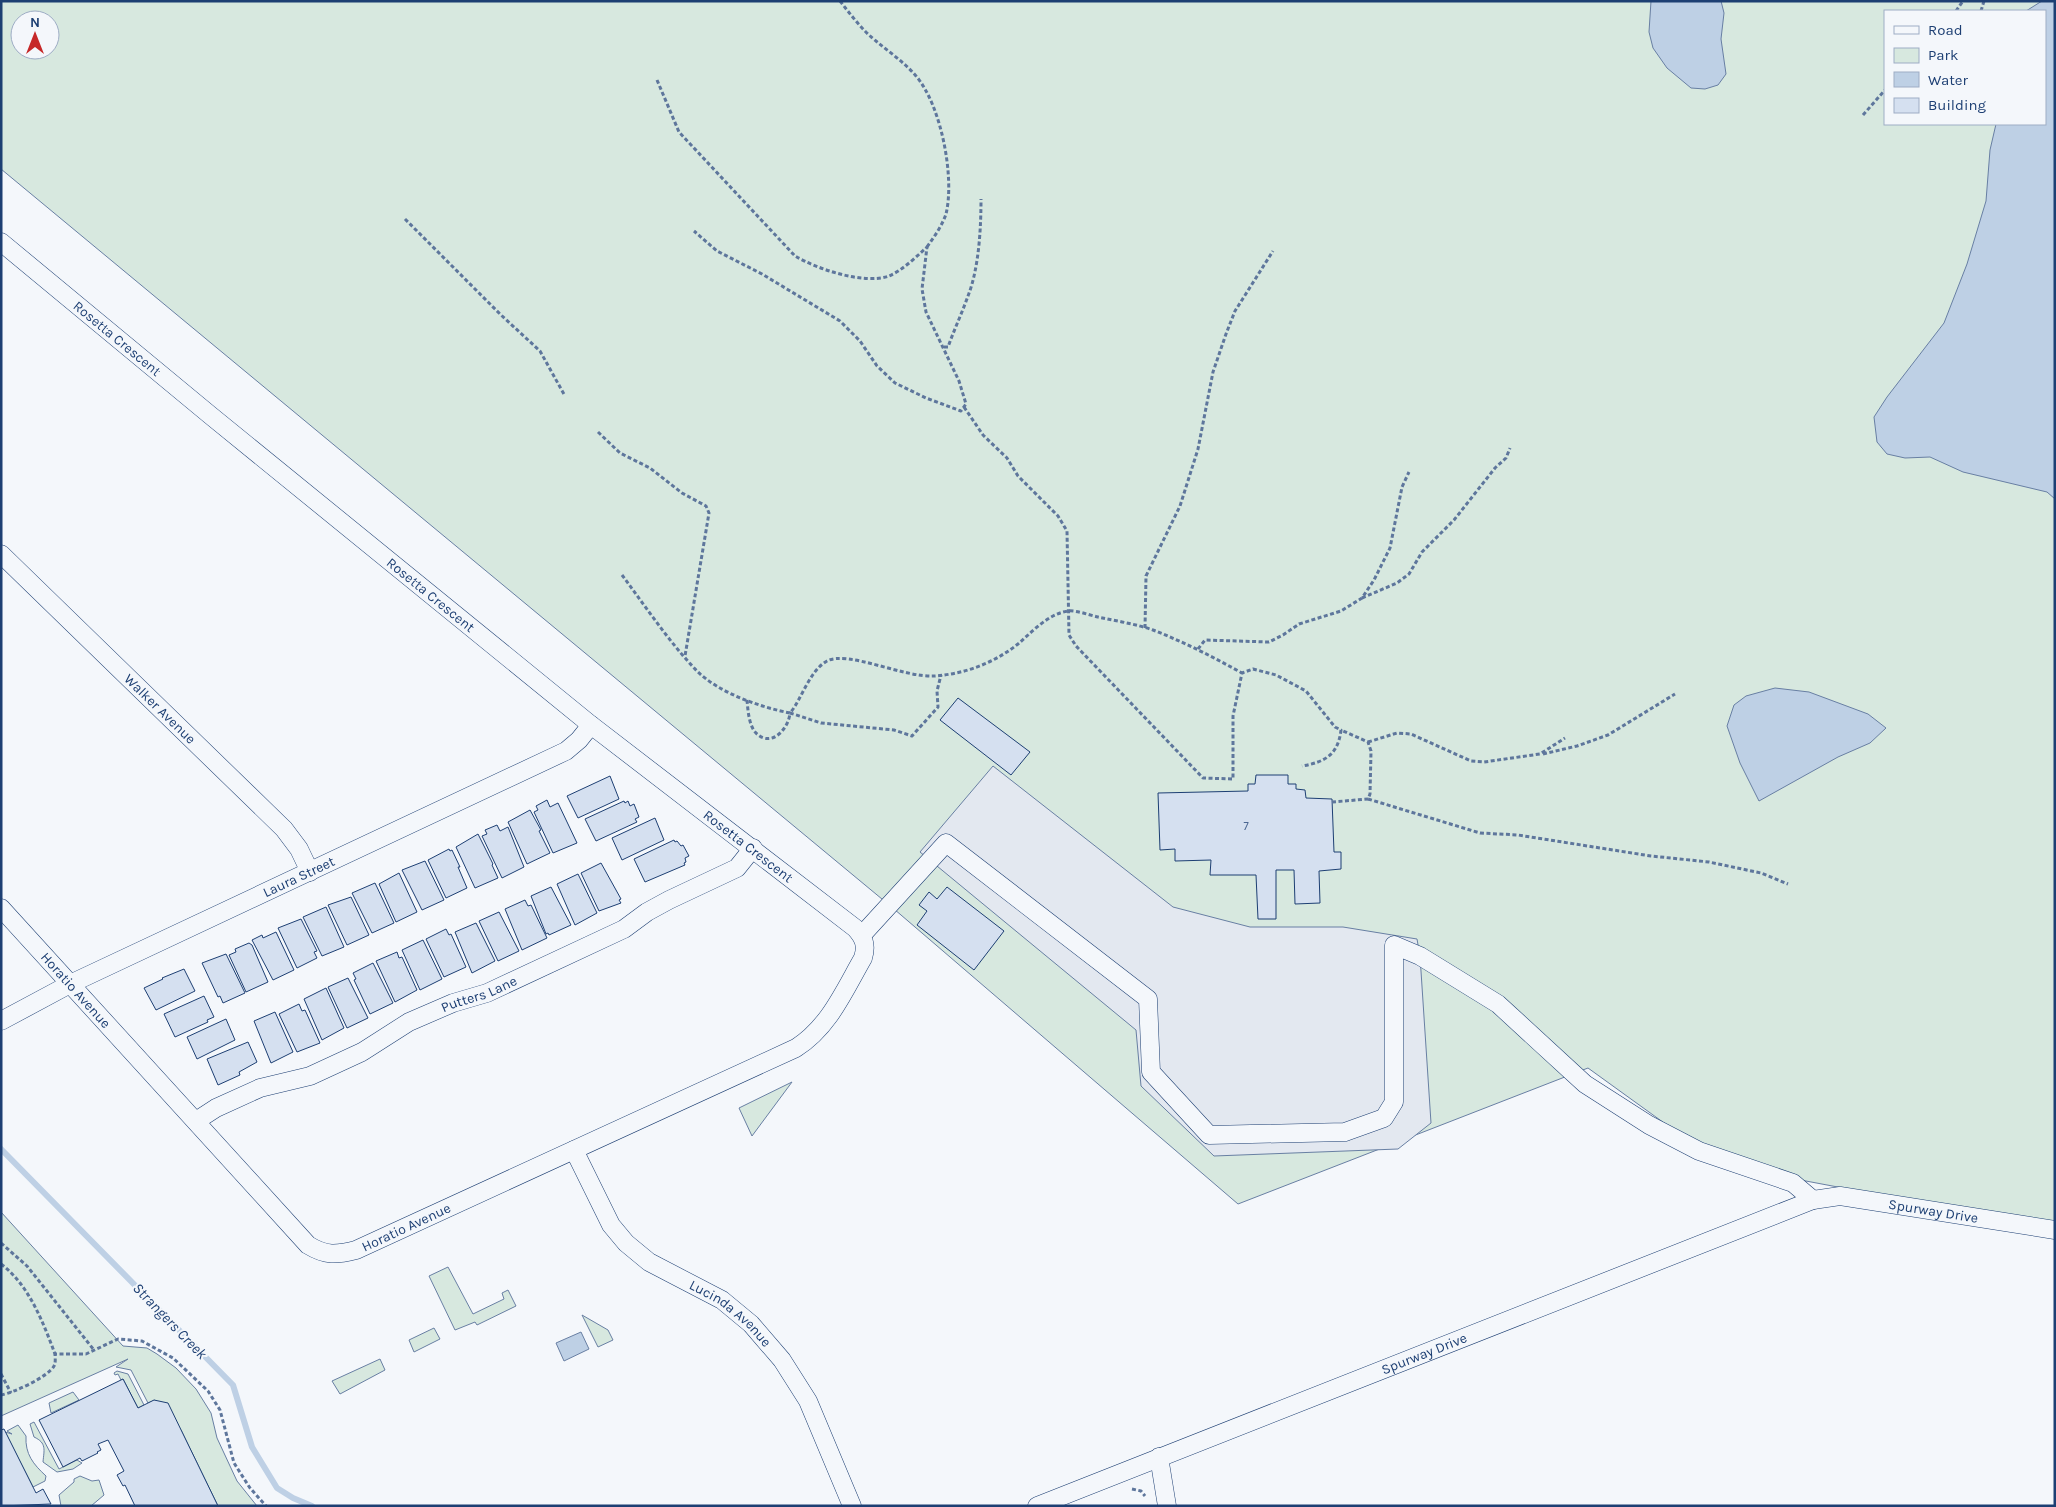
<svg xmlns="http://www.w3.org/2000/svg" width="2056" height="1507" font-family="Karla,sans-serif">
  <rect width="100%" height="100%" fill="#f4f7fb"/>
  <g fill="#d7e8df" stroke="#687fa3" fill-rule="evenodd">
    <path d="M1,1H2055V1228L1790,1178L1696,1146L1588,1068L1238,1204L894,909L1,169ZM1885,11H2045V124H1885ZM20,20H50V50H20Z"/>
    <path d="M792,1082L752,1136L739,1108Z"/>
    <path d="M1,1212L123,1346L147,1348L157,1354L176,1368L196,1389L211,1413L217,1438L237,1481L257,1506H218L181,1430L155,1400L148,1403L131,1370L116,1367L128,1359L1,1416Z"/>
    <path d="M448,1267L473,1314L504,1299L502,1293L508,1290L516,1306L477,1325L475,1322L455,1330L429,1276Z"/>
    <path d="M582,1315L608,1330L613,1340L598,1347Z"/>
    <path d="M434,1328L440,1339L414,1352L409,1340Z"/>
    <path d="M380,1359L385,1370L340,1394L332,1381Z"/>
    <path d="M117,1371L128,1374L144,1405L138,1408L123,1379L121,1380L118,1374L115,1375L114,1373Z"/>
    <path d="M73,1392L79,1400L51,1413L49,1403Z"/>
    <path d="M34,1422L59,1469L77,1460L82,1463L73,1469L57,1472L43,1462C44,1450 47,1443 34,1437L30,1424Z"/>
    <path d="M18,1425L26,1436C25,1454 33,1464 46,1476L45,1481L33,1487L5,1432L12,1434L7,1431Z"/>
    <path d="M80,1476L92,1481L99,1480L104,1495L91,1506H61L59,1495L74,1482V1479Z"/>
  </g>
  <path fill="#e3e8f0" stroke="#687fa3" d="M993,766L1173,907L1250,927H1343L1417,939L1420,956L1431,1123L1398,1149L1214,1156L1141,1086L1136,1030L920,852Z"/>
  <g fill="#bed0e5" stroke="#687fa3">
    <path d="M1651,1H1721L1724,13L1721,39L1726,74L1718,85L1705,89L1691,88L1667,68L1653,48L1649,32Z"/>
    <path d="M2042,1H2055V499L2047,492L1963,472L1930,457L1905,458L1887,454L1877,442L1874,417L1887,397L1944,323L1967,264L1986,201L1990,150L1996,124H2045V11H2026Z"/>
    <path d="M1775,688L1809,692L1868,714L1886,728L1870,743L1838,757L1759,801L1740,763L1727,726L1734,705L1746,696Z"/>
    <path d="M581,1332L589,1349L564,1361L556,1343Z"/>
  </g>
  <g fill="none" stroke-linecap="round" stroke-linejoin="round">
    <path stroke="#bed0e5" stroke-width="6" d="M1,1149L233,1385L252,1447L277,1488L293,1498L312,1506"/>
  </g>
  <g fill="#d5e0f0" stroke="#1d3f73">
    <path d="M958,698L1030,752L1011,775L940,720Z"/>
    <path d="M1256,775H1288V784H1296V789L1305,790L1306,798L1332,799L1334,852H1341V869L1319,871L1320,903L1295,904L1294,870H1276V919H1258L1256,875H1210L1211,860L1175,861V849L1160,850L1158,793L1248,791V784H1255Z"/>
    <path d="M610,776L619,799L578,818L567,796Z"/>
    <path d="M547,800L550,807L558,803L577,843L553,853L534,812L538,810L536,806Z"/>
    <path d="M624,801L625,803L628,801L630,806L634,804L639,817L635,819L637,822L596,841L585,819Z"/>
    <path d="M530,810L541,830L539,831L550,853L527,864L508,822Z"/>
    <path d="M655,818L664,840L622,860L612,838Z"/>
    <path d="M497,825L500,831L508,827L524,867L502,878L482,836L487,834L485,830Z"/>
    <path d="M478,834L493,864L492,865L498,878L475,888L456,847Z"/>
    <path d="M674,840L675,842L677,841L681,846L683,845L689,856L685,858L686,862L684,863L685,865L645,882L634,859Z"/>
    <path d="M449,849L450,851L452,850L460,867H458L467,888L446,898L428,860Z"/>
    <path d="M425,861L444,900L422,910L402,870Z"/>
    <path d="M601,863L621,899L619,900L621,903L599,911L581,873Z"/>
    <path d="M399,873L417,912L396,922L379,884Z"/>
    <path d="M578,874L597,913L575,925L557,884Z"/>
    <path d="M375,883L394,923L372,933L352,893Z"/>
    <path d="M551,887L571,925L549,935L548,933L546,934L531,896Z"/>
    <path d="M947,887L1004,931L974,970L917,925L927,911L919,905L929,892L937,899Z"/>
    <path d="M351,897L369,935L347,945L328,905Z"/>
    <path d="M525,900L528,906L531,905L547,938L522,950L505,909Z"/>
    <path d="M326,907L344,947L322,956L303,917Z"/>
    <path d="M499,912L519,951L498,961L479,921Z"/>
    <path d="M301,919L317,951L314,952L317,958L297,968L278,928Z"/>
    <path d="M476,923L495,961L472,973L455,932Z"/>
    <path d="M446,929L449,935L451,934L466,967L444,977L426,939Z"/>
    <path d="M276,932L294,970L273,980L252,940L262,935L263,938Z"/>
    <path d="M423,940L442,979L420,990L402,950Z"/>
    <path d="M249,943L252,945L268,982L246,992L229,955L236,952L235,949Z"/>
    <path d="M397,952L399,958L402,957L417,990L395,1002L376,961Z"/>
    <path d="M226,954L245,993L223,1003L220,996L218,997L202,963Z"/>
    <path d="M373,963L393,1003L370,1014L354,980L356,979L353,973Z"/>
    <path d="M184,969L195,991L156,1010L144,988L163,979L162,978Z"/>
    <path d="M348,978L368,1018L347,1028L328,987Z"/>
    <path d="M326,988L344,1028L322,1040L304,999Z"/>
    <path d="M204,996L214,1017L207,1020L208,1022L175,1037L164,1014Z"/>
    <path d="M299,1004L302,1011L305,1010L320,1043L297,1052L279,1014Z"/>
    <path d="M275,1012L293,1052L271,1063L254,1021Z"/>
    <path d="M226,1019L235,1040L197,1059L187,1037Z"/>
    <path d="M248,1042L257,1062L239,1072L240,1075L218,1085L207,1059Z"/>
    <path d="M123,1379L138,1408L154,1400L168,1403L218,1506H135L125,1485L123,1486L117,1475L124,1471L108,1440L98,1444L101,1450L97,1452L98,1453L82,1461L80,1458L63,1467L39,1420Z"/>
    <path d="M4,1429L36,1493L43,1489L51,1504L1,1506V1430Z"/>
  </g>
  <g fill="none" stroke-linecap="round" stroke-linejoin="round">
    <g stroke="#1d3f73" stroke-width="19">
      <g id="minor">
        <path id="s1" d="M1,242L210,415L591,725L855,928C864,938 867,945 863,958C844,991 829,1027 796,1048L356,1250C336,1255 326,1256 308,1245L1,908"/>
        <path id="s2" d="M1,554L284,829L299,849L310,872"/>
        <path d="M862,935L946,843L1148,999L1151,1072L1209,1135L1345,1132L1384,1118L1394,1102V945L1420,956L1498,1004L1585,1084L1649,1125L1699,1151L1793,1183L1813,1200"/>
        <path id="s3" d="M1,1021L70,984L566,751L579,740L591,725"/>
        <path id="s4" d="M196,1121L216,1108L260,1088L310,1076L362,1052L409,1022L453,1003L487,993L624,929L647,912L669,900L737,868L753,848"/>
        <path id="s5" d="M574,1150L611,1225L626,1243L649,1262L722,1300L751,1324L782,1360L808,1401L852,1506"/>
        <path d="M1159,1457L1167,1506"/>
        <path id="s6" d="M1037,1506L1813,1200L1840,1196L2055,1230"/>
      </g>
    </g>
    <g stroke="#5e769c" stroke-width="3" stroke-dasharray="4 2.5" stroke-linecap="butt">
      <path d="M840,1C851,15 862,30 876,41C889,52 904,62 916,76C941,105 955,177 946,214C942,226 934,237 927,247"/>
      <path d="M1956,11L1963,1"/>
      <path d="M1981,11L1984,1"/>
      <path d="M657,80L679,132L795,256C817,269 864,285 889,276C903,270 916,257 927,247L922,289L926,312L959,381L966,404L961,411L926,398L895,383L877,366L860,341L840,321L762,274L717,251L694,231"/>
      <path d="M1863,115L1885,90"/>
      <path d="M405,219L501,315L540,351L565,396"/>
      <path d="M944,347H948C954,330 962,313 968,296C979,268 981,228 981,199"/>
      <path d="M964,407L983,435L1007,458L1018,476L1058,516L1067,531L1069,635L1076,646L1203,778L1233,779V716L1242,673L1253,669L1276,675L1306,691L1335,727L1341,730C1338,755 1325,762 1302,766"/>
      <path d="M598,432L620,453L650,468L682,493L706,506L709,513L685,656"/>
      <path d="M622,575C646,607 669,642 697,671C719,693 760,707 790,713C802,699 809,671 827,661C847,650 905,678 934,676C965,674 994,663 1018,644C1033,631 1048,614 1068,611C1076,610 1089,615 1098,617C1116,621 1136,624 1153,630C1184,642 1213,657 1242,673"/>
      <path d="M1362,598L1397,583L1409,574L1422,552L1454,520L1495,468L1506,458L1510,448"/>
      <path d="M1145,628L1146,576L1180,506L1198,449L1213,372L1226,334L1235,311L1273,251"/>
      <path d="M1198,649L1205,640L1269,642L1283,635L1299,624L1341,611L1362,598L1374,580L1390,548L1402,487L1409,472"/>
      <path d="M747,700C748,711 749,727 757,734C773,748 789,727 790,713L821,723L894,730L912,736L938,707L937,691L941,675"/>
      <path d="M1368,742L1397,733L1411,734L1471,761L1484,762L1540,754L1565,738"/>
      <path d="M1543,754L1577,746L1608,735L1675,694"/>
      <path d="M1368,799L1480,833L1518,835L1651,856L1709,862L1761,873L1788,884"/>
      <path d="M1332,802L1368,799L1370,794L1371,751L1368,742L1341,730"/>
      <path d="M1,1243L27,1266L94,1350"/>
      <path d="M1,1264C29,1285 43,1322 55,1354"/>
      <path d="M1,1374L11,1393"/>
      <path d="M1,1395C13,1393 48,1377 54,1366C56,1362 55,1358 55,1354H86L118,1339L142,1341L173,1358L208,1391L220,1410L234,1463L250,1488L266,1506"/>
      <path d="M1132,1489L1141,1491L1145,1496"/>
    </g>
    <use href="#minor" stroke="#f4f7fb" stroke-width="18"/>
  </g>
  <g text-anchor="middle" stroke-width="4" stroke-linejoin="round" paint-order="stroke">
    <g font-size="11" fill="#4b6792">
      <text x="1246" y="830">7</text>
    </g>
    <g font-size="14" fill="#1d3f73" stroke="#f4f7fb">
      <text dy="5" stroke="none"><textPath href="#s1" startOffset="151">Rosetta Crescent</textPath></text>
      <text dy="5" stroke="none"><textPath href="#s1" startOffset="556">Rosetta Crescent</textPath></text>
      <text dy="5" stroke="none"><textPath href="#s2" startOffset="222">Walker Avenue</textPath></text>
      <text dy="5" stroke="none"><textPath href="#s1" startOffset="961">Rosetta Crescent</textPath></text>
      <text dy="5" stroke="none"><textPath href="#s3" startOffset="331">Laura Street</textPath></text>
      <text transform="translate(76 990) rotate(48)" y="5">Horatio Avenue</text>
      <text dy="5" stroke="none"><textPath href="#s4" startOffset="312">Putters Lane</textPath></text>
      <text dy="5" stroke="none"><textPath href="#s6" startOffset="956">Spurway Drive</textPath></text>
      <text transform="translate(406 1227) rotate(-25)" y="5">Horatio Avenue</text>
      <text dy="5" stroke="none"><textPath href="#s5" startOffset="234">Lucinda Avenue</textPath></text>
      <text dy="5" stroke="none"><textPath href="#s6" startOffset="416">Spurway Drive</textPath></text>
    </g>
    <g font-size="15" font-style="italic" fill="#1d3f73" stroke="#f4f7fb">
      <text transform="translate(170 1321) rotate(46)" y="5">Strangers Creek</text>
    </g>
  </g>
  <rect width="2056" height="1507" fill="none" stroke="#1d3f73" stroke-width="5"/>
  <rect x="1884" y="10" width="162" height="115" fill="#f4f7fb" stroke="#9eadc5"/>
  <rect x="1894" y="26" width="25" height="8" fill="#f4f7fb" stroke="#9eadc5"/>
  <text x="1928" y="35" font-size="15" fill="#1d3f73">Road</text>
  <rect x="1894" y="48" width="25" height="15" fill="#d7e8df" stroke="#9eadc5"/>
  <text x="1928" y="60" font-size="15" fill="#1d3f73">Park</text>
  <rect x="1894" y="72" width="25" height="15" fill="#bed0e5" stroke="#9eadc5"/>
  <text x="1928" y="85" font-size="15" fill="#1d3f73">Water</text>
  <rect x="1894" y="98" width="25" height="15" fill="#d5e0f0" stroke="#9eadc5"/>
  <text x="1928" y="110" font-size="15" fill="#1d3f73">Building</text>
  <g transform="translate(35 35)"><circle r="24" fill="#f4f7fb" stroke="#9eadc5"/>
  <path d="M0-4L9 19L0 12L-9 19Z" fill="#c62828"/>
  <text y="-8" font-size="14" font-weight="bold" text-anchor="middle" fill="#1d3f73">N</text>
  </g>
</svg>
